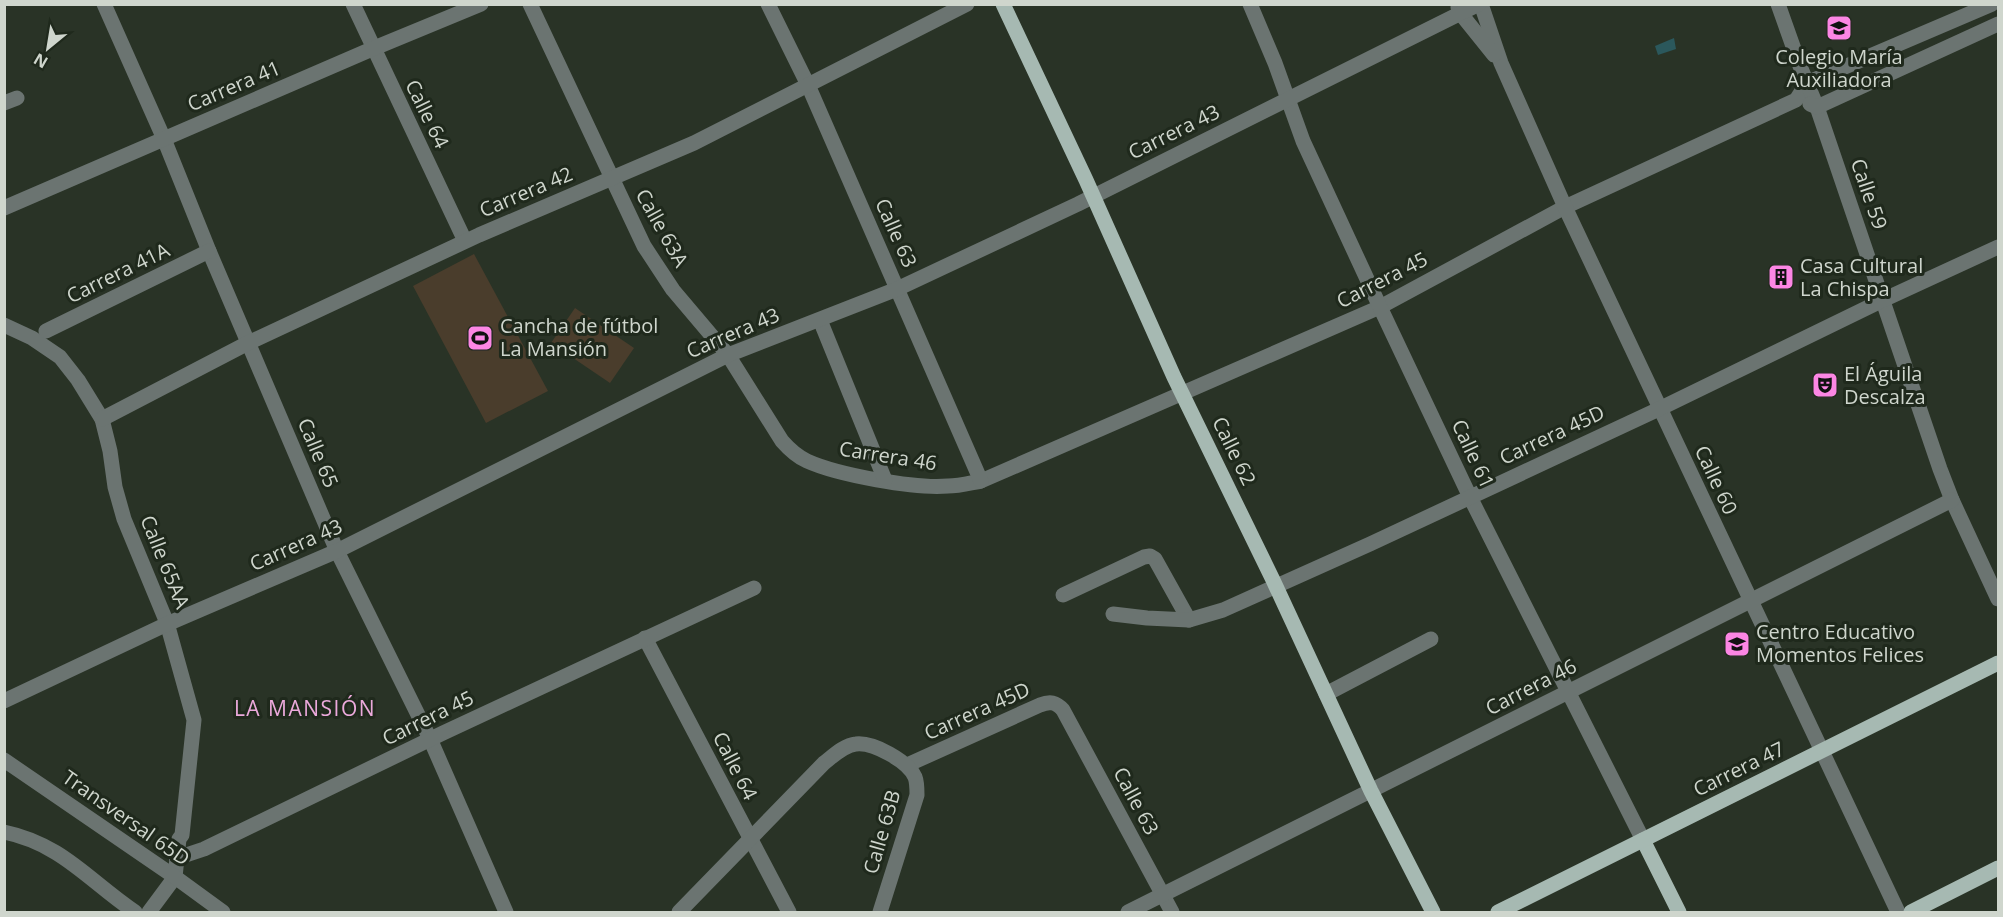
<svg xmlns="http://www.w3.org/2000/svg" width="2003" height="917" font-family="'Open Sans',sans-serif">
  <rect width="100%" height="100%" fill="#293326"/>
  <g fill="#4a3d2c">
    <path d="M474,254L548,391L486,423L413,286Z"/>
    <path d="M575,308L634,348L610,383L551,343Z"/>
  </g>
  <path fill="#2b585c" d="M1674,38L1676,49L1658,55L1655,46Z"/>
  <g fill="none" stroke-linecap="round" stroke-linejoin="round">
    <g stroke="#6b7471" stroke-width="15">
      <path d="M104,4L164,139L209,251L337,551L431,741L506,912"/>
      <path d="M353,4L465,241"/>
      <path d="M530,4L644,246L673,290L728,355L782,441C789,449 796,456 807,461C838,475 915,489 948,486C959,486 970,483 981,481L1380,307L1565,207L1796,100L1807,83L1992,4"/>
      <path d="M768,4L808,85L981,481"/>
      <path d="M1250,4L1275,63L1303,141L1380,307L1470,497L1643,840"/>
      <path d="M1481,4L1501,63L1565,207L1898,912"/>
      <path d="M1778,4L1800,66L1817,107L1940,469L1952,500L1998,599"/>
      <path d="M1458,7L1461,14L1494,55"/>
      <path d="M4,103L17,98"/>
      <path d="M1810,104L1817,107L1998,24"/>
      <path d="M4,208L372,49L481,4"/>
      <path d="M820,320L885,480"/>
      <path d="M4,325L32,338L60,357L78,380L102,419L110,451L115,487L124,519L167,623L194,720L182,835L179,839L175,877L149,912"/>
      <path d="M46,331L209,251"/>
      <path d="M102,419L248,343L479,235L694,143L967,4"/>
      <path d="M1063,595L1144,557L1150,556L1155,559L1189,620"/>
      <path d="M1113,614L1147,618L1189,620L1223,610L1370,544L1659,409L1883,300L1998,247"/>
      <path d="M645,638L789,912"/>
      <path d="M1326,694L1431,639"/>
      <path d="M4,701L167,624L337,551L728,355L897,289L1078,204L1479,4"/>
      <path d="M4,760L175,877L223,912"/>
      <path d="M907,765L1040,705C1050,701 1056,702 1063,710L1172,912"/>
      <path d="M4,832C62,844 89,881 135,912"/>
      <path d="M177,858L204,849L443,733L754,588"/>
      <path d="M679,912L824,763C833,756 844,745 856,744C873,742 908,761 915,777C917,782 917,790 917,795L880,912"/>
      <path d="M1128,912L1952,500"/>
    </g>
    <g stroke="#a6b9b2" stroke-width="15">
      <path d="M1003,4L1086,180L1174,377L1273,580L1371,791L1433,912"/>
      <path d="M1643,840L1679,912"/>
      <path d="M1498,912L1998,663"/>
      <path d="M1911,912L1998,868"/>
    </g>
  </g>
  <defs>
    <g id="university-square" transform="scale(1.35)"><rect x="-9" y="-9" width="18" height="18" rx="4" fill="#fc86e4" stroke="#1f291c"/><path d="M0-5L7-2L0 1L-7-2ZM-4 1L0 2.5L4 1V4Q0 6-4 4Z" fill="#111"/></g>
    <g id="building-square" transform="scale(1.35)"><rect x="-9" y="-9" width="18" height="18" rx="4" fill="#fc86e4" stroke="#1f291c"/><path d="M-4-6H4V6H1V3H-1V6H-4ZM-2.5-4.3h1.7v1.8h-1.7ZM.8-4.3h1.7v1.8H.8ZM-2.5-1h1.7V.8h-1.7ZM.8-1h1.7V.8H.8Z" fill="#111"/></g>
    <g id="stadium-square" transform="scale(1.35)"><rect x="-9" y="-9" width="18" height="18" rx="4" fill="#fc86e4" stroke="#1f291c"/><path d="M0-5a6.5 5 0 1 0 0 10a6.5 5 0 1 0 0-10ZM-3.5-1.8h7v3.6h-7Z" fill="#111"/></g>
    <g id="theatre-square" transform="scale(1.35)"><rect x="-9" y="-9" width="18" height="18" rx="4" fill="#fc86e4" stroke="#1f291c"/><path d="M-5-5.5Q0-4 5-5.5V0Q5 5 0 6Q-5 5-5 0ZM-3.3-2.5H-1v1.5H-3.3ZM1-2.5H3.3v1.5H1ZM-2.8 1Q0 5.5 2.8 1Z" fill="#111"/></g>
    <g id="school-square" transform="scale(1.35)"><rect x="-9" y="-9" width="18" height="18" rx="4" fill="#fc86e4" stroke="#1f291c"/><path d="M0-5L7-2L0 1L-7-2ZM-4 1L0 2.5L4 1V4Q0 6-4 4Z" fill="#111"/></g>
  </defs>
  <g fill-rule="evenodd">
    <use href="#university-square" x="1839" y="28"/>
    <use href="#building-square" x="1781" y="277"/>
    <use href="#stadium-square" x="480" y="338"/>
    <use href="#theatre-square" x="1825" y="385"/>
    <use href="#school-square" x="1737" y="644"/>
  </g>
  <g text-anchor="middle" stroke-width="6" stroke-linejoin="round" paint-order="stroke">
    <g font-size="20" fill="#cfd6cd" stroke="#1f291c" text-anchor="start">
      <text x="1839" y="64" text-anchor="middle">Colegio María<tspan x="1839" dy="23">Auxiliadora</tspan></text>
      <text x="1800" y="273">Casa Cultural<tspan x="1800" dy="23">La Chispa</tspan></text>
      <text x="500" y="333">Cancha de fútbol<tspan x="500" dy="23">La Mansión</tspan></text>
      <text x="1844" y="381">El Águila<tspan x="1844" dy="23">Descalza</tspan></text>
      <text x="1756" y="639">Centro Educativo<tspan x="1756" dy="23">Momentos Felices</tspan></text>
    </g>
    <g font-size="20" fill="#cfd6cd" stroke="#1f291c">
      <text transform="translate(234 86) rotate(-23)" y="7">Carrera 41</text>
      <text transform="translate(427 114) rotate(64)" y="7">Calle 64</text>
      <text transform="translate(1174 132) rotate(-26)" y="7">Carrera 43</text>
      <text transform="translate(526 192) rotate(-23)" y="7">Carrera 42</text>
      <text transform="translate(1869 194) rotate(71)" y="7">Calle 59</text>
      <text transform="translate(662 228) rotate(61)" y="7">Calle 63A</text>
      <text transform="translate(896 233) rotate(66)" y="7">Calle 63</text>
      <text transform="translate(118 273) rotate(-26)" y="7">Carrera 41A</text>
      <text transform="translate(1382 280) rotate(-27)" y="7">Carrera 45</text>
      <text transform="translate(733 333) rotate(-23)" y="7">Carrera 43</text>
      <text transform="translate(1552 435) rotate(-25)" y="7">Carrera 45D</text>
      <text transform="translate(1234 451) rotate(64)" y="7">Calle 62</text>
      <text transform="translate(318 453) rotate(67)" y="7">Calle 65</text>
      <text transform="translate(1473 454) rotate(65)" y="7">Calle 61</text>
      <text transform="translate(888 456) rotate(9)" y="7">Carrera 46</text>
      <text transform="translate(1716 480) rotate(65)" y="7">Calle 60</text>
      <text transform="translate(296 545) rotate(-24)" y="7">Carrera 43</text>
      <text transform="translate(165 562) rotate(68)" y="7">Calle 65AA</text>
      <text transform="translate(1531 687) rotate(-27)" y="7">Carrera 46</text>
      <text transform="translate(977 711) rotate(-24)" y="7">Carrera 45D</text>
      <text transform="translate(428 718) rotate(-26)" y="7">Carrera 45</text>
      <text transform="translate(735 766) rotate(63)" y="7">Calle 64</text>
      <text transform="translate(1739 769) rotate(-26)" y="7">Carrera 47</text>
      <text transform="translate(1136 801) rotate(62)" y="7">Calle 63</text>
      <text transform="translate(126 818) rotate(35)" y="7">Transversal 65D</text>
      <text transform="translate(882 832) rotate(-74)" y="7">Calle 63B</text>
    </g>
    <g font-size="21" letter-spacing="1.5" fill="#eba9db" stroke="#1f291c">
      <text x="305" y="716">LA MANSIÓN</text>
    </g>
  </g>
  <rect width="2003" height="917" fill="none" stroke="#cfd6cd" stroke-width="12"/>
  <g transform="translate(48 48) rotate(210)" stroke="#1f291c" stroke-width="4.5" paint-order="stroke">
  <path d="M0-4.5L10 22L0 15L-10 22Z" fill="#cfd6cd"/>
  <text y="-9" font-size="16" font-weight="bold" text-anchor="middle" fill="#cfd6cd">N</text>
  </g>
</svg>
